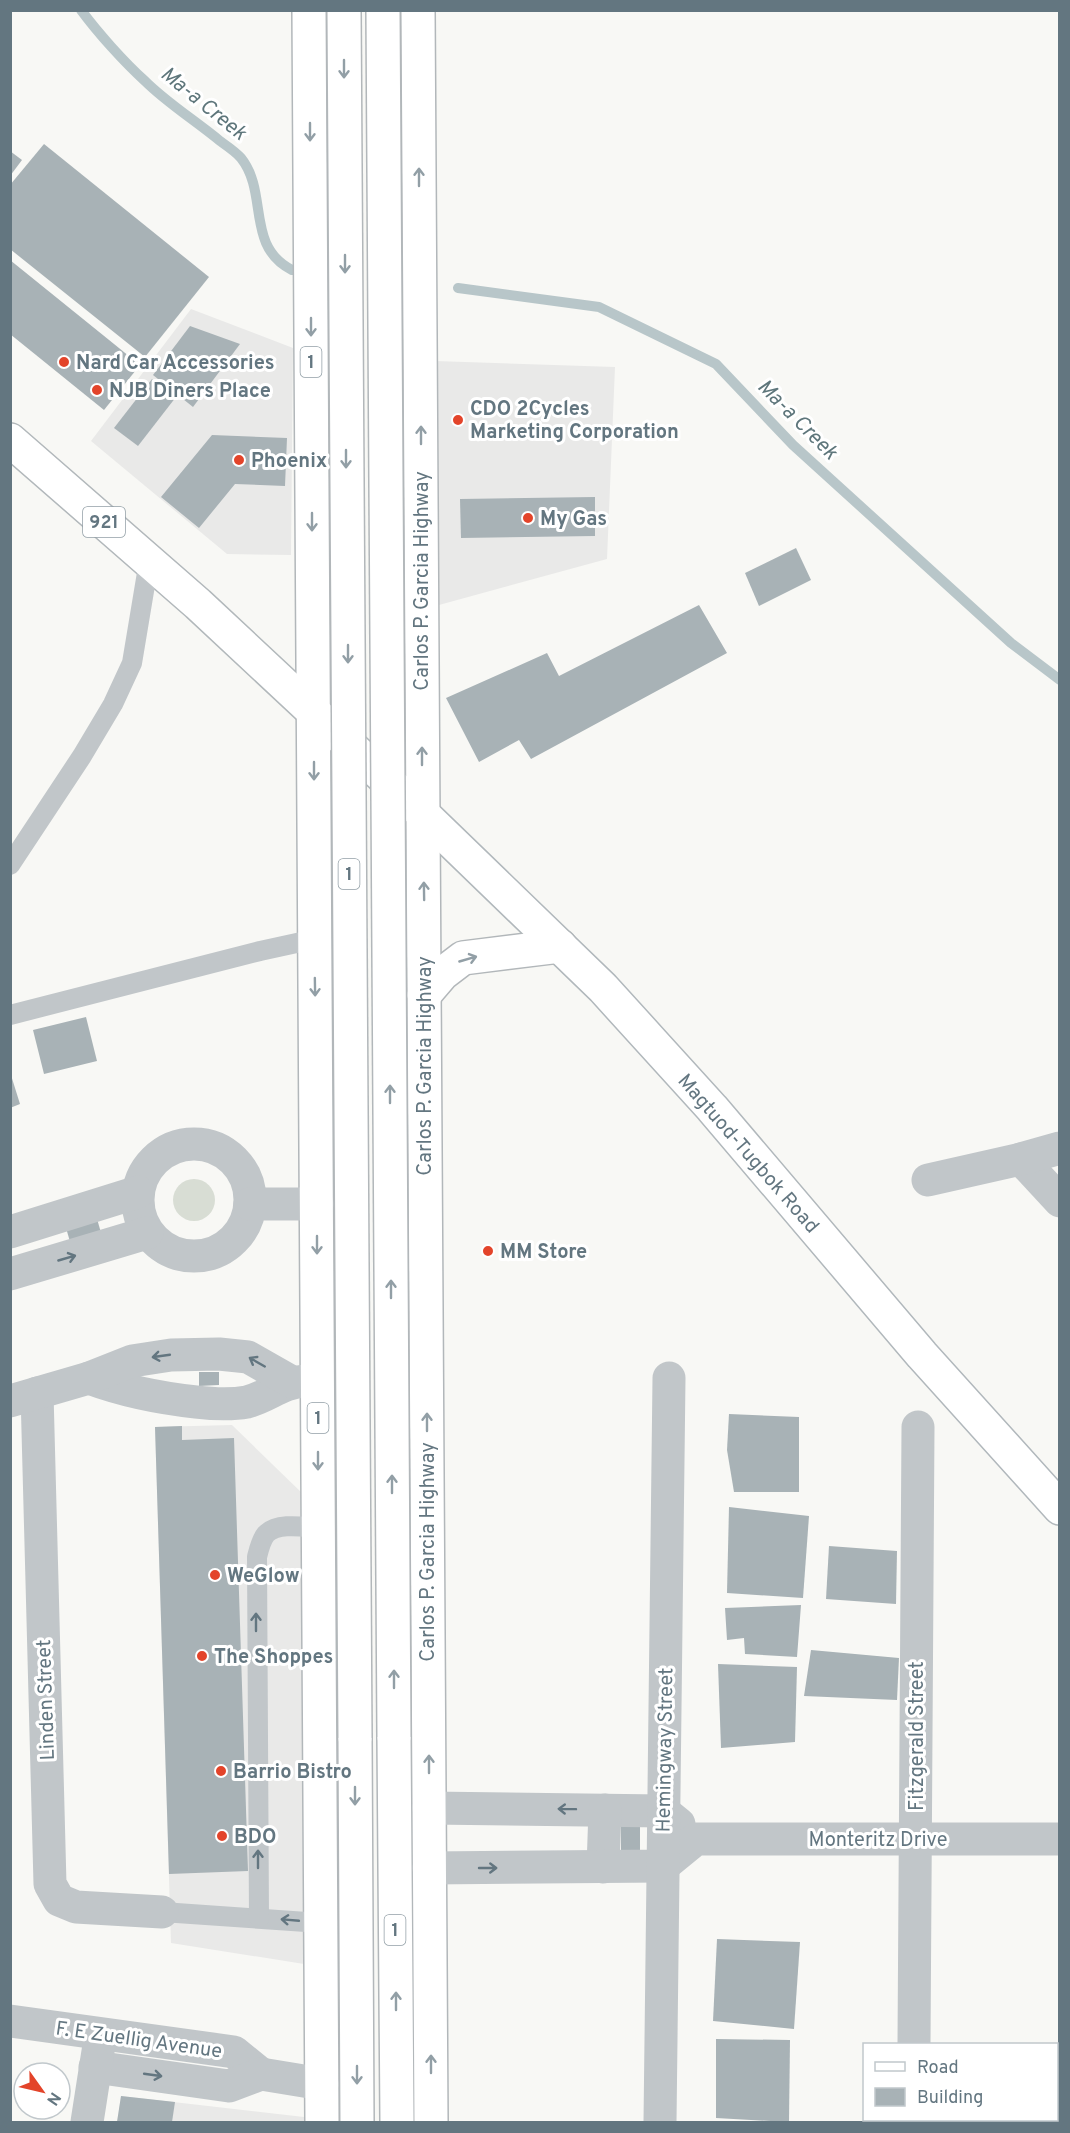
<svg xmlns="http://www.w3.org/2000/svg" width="1070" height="2133" font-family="Overpass,sans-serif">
  <rect width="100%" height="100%" fill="#f8f8f5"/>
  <g fill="#e9e9e8">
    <path d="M191,309L293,348L291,555L227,554L91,441Z"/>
    <path d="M435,361L615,367L607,559L439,605Z"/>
    <path d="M232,1425L304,1495V1964L171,1943L155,1427Z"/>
    <path d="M121,2096L304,2117L305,2122H117Z"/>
  </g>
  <circle fill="#d8ddd4" cx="194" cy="1200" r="21"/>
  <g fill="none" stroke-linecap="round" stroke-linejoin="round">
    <g stroke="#b8c6c9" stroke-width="10">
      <path d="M81,10C98,33 124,62 145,81C167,103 196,121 220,141C227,146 236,152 241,158C269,193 245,246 292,270"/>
      <path d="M458,288L599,307L716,364L793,445L1011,643L1060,680"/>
    </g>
  </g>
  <g fill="#a8b2b6">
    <path d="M44,144L209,277L145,357L10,249V185Z"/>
    <path d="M10,151L22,160L10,176Z"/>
    <path d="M10,260L140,365L104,410L10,334Z"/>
    <path d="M190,326L240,344L193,407L153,375Z"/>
    <path d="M152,379L176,397L138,446L114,428Z"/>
    <path d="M212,435L287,438L285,486L235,484L199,528L161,497Z"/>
    <path d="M595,497V536L461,538L460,499Z"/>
    <path d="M796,548L811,580L759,606L745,573Z"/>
    <path d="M699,605L727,653L531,759L519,740L479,762L446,698L547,653L559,676Z"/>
    <path d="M86,1017L97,1061L44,1074L33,1030Z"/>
    <path d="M10,1072L20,1104L10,1108Z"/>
    <path d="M97,1219L102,1236L71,1245L66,1228Z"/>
    <path d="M199,1372H219V1385L199,1386Z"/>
    <path d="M729,1414L799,1417V1492H734L727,1450Z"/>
    <path d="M182,1426V1440L234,1438L248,1871L169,1874L155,1427Z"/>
    <path d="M729,1507L809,1516L803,1598L727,1593Z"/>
    <path d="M829,1546L897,1551L896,1604L826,1599Z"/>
    <path d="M801,1605L797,1657L745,1654L744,1638L727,1640L725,1608Z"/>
    <path d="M811,1650L899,1658L897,1700L804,1696Z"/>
    <path d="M718,1664L797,1667L795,1742L721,1748Z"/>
    <rect x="621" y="1825" width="19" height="27"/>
    <path d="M717,1939L800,1942L794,2029L713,2021Z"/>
    <path d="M716,2039L790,2040L789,2122L716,2118Z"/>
    <path d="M121,2096L175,2102L172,2122H117Z"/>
  </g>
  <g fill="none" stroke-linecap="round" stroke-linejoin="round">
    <g stroke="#b1b8bc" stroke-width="36">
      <path id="secondary" d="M423,814L603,988L652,1042L712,1108L922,1355L1060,1508"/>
    </g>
    <g stroke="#b2b8bb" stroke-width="36">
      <path id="primary" d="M10,440L198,604L423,814"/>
    </g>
    <g stroke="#b2b7ba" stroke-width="36">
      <g id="trunk">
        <path d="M309,10L322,2122"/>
        <path d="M418,10L431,2122"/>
        <path d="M424,995L442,974L463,958L560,946"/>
        <path d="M394,1737L397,2122"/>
        <path d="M355,1738L357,2122"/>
      </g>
    </g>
    <g stroke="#c1c6c9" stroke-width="20">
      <path d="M10,865L82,756L113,704L132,663L149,561"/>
      <path d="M10,1015L260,951L315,939"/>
      <path d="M162,1912L321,1923"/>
      <path d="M259,1918L257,1557C259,1549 261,1540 266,1534C278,1522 304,1527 319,1528"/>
    </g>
    <g stroke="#c1c6c9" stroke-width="33">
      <circle cx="194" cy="1200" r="56"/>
      <path d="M1021,1159L1060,1201"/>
      <path d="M928,1180L1021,1159L1060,1148"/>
      <path d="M250,1204H317"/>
      <path d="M10,1232L138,1192"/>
      <path d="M10,1274L147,1233"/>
      <path d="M89,1378C124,1391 159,1398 196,1402C213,1404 231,1405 247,1402C270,1396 281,1382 307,1381"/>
      <path d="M37,1393L50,1884L59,1900L76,1907L162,1912"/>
      <path d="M10,1401L89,1378L132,1361L171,1355L219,1354L248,1357L292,1382"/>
      <path d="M429,1808L663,1811L679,1824"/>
      <path d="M603,1867L605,1810"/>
      <path d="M429,1868L663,1866L696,1839H1060"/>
      <path d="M10,2021L234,2052L261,2074"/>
      <path d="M914,2044L918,1427"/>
      <path d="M95,2067L229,2086L261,2074L322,2084"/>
      <path d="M87,2122L99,2045"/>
      <path d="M660,2122L669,1378"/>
      <path d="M913,2122L914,2120"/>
    </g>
    <use href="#secondary" stroke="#fff" stroke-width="33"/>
    <use href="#primary" stroke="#fff" stroke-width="33"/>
    <use href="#trunk" stroke="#fff" stroke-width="33"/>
    <g stroke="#b2b7ba" stroke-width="36" stroke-linecap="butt">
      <g id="trunk-bridge">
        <path d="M344,10L355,1738"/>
        <path d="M383,10L394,1737"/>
      </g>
    </g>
    <use href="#trunk-bridge" stroke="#fff" stroke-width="33"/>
  </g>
  <defs><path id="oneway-shaft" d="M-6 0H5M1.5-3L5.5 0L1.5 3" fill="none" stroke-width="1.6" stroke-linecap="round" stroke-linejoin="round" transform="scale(1.5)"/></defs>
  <g stroke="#929fa6">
    <use href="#oneway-shaft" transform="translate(344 69) rotate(90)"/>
    <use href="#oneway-shaft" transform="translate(310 132) rotate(90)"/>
    <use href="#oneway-shaft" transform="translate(419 177) rotate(-90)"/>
    <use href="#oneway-shaft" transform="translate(345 264) rotate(90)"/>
    <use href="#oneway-shaft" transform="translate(311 327) rotate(90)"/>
    <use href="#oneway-shaft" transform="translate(421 435) rotate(-90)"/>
    <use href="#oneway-shaft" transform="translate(346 459) rotate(90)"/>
    <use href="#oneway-shaft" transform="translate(312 522) rotate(90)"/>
    <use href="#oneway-shaft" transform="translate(348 654) rotate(90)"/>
    <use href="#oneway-shaft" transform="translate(422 756) rotate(-90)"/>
    <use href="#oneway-shaft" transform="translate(314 771) rotate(90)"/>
    <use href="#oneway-shaft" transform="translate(424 891) rotate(-91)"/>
    <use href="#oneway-shaft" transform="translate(468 959) rotate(-16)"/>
    <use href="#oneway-shaft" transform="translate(315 987) rotate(89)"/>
    <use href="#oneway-shaft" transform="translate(390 1094) rotate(-90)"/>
    <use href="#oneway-shaft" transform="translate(317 1245) rotate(90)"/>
    <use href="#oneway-shaft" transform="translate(391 1289) rotate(-90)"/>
    <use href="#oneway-shaft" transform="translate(427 1422) rotate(-90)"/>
    <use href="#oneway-shaft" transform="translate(318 1461) rotate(90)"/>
    <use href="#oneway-shaft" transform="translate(392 1484) rotate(-90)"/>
    <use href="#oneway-shaft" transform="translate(394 1679) rotate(-90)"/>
    <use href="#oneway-shaft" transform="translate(429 1764) rotate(-90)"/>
    <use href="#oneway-shaft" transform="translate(355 1796) rotate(90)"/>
    <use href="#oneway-shaft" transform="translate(396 2001) rotate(-90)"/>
    <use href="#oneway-shaft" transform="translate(431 2064) rotate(-90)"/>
    <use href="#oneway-shaft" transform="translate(357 2075) rotate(90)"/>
  </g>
  <g stroke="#637680">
    <use href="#oneway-shaft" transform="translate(67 1258) rotate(-16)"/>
    <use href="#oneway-shaft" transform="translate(161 1356) rotate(172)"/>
    <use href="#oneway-shaft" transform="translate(257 1362) rotate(-150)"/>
    <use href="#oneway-shaft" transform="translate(256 1622) rotate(-90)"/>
    <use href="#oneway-shaft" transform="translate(567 1809) rotate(-179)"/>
    <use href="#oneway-shaft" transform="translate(258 1859) rotate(-90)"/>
    <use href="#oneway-shaft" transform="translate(488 1868)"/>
    <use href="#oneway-shaft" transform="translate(290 1920) rotate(-175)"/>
    <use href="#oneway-shaft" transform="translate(153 2075) rotate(8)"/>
  </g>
  <g fill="#e3442a" stroke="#fff" stroke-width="2">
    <circle cx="64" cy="362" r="6"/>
    <circle cx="97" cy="390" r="6"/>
    <circle cx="458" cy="420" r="6"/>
    <circle cx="239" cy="460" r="6"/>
    <circle cx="528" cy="518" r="6"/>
    <circle cx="488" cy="1251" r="6"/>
    <circle cx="215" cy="1575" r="6"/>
    <circle cx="202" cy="1656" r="6"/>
    <circle cx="221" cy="1771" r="6"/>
    <circle cx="222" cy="1836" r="6"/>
  </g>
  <g text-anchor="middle" stroke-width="6" stroke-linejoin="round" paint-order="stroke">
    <g fill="#fff" stroke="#929fa6" stroke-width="1.5">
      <rect x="300.5" y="347" width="21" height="30" rx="4.5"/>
      <rect x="83" y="507" width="42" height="30" rx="4.5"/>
      <rect x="338.5" y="859" width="21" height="30" rx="4.5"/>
      <rect x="307.5" y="1403" width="21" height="30" rx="4.5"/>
      <rect x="384.5" y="1915" width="21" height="30" rx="4.5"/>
    </g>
    <g font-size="18" font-weight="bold" fill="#637680">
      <text x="311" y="368">1</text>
      <text x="104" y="528">921</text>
      <text x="349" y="880">1</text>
      <text x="318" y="1424">1</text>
      <text x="395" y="1936">1</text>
    </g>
    <g font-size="20" font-weight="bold" fill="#637680" stroke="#fff" text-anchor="start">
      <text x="76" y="369">Nard Car Accessories</text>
      <text x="109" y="397">NJB Diners Place</text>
      <text x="470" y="415">CDO 2Cycles<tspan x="470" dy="23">Marketing Corporation</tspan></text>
      <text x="251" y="467">Phoenix</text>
      <text x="540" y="525">My Gas</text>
      <text x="500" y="1258">MM Store</text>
      <text x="227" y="1582">WeGlow</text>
      <text x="214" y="1663">The Shoppes</text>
      <text x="233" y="1778">Barrio Bistro</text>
      <text x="234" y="1843">BDO</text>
    </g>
    <g font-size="20" fill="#637680" stroke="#fff">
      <text transform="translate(421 581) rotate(-90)" y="7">Carlos P. Garcia Highway</text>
      <text transform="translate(424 1066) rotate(-90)" y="7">Carlos P. Garcia Highway</text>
      <text transform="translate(749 1153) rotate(49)" y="7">Magtuod-Tugbok Road</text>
      <text transform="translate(427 1552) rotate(-90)" y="7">Carlos P. Garcia Highway</text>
      <text transform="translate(45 1700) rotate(-92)" y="7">Linden Street</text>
      <text transform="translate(916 1736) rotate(-90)" y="7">Fitzgerald Street</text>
      <text transform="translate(664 1750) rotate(-89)" y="7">Hemingway Street</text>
      <text x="878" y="1846">Monteritz Drive</text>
      <text transform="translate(139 2039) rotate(8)" y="7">F. E Zuellig Avenue</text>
    </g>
    <g font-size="21" font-style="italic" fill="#5e767b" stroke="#fff">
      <text transform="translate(204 103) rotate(39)" y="7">Ma-a Creek</text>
      <text transform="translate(798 419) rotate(45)" y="7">Ma-a Creek</text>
    </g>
  </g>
  <rect width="1070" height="2133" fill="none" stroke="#637680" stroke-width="24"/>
  <rect x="863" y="2043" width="195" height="78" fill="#ffffff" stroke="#c1c8cc" stroke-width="1.5"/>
  <rect x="875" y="2062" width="30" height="9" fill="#ffffff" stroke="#c1c8cc" stroke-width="1.5"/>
  <text x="917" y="2073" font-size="18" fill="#637680">Road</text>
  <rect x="875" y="2088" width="30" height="18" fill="#a8b2b6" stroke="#c1c8cc" stroke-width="1.5"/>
  <text x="917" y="2103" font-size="18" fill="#637680">Building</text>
  <g transform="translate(42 2091) rotate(124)"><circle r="28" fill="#ffffff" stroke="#c1c8cc" stroke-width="1.5"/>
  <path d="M0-4.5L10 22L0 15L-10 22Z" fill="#e3442a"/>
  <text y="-9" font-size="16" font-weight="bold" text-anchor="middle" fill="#637680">N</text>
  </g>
</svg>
